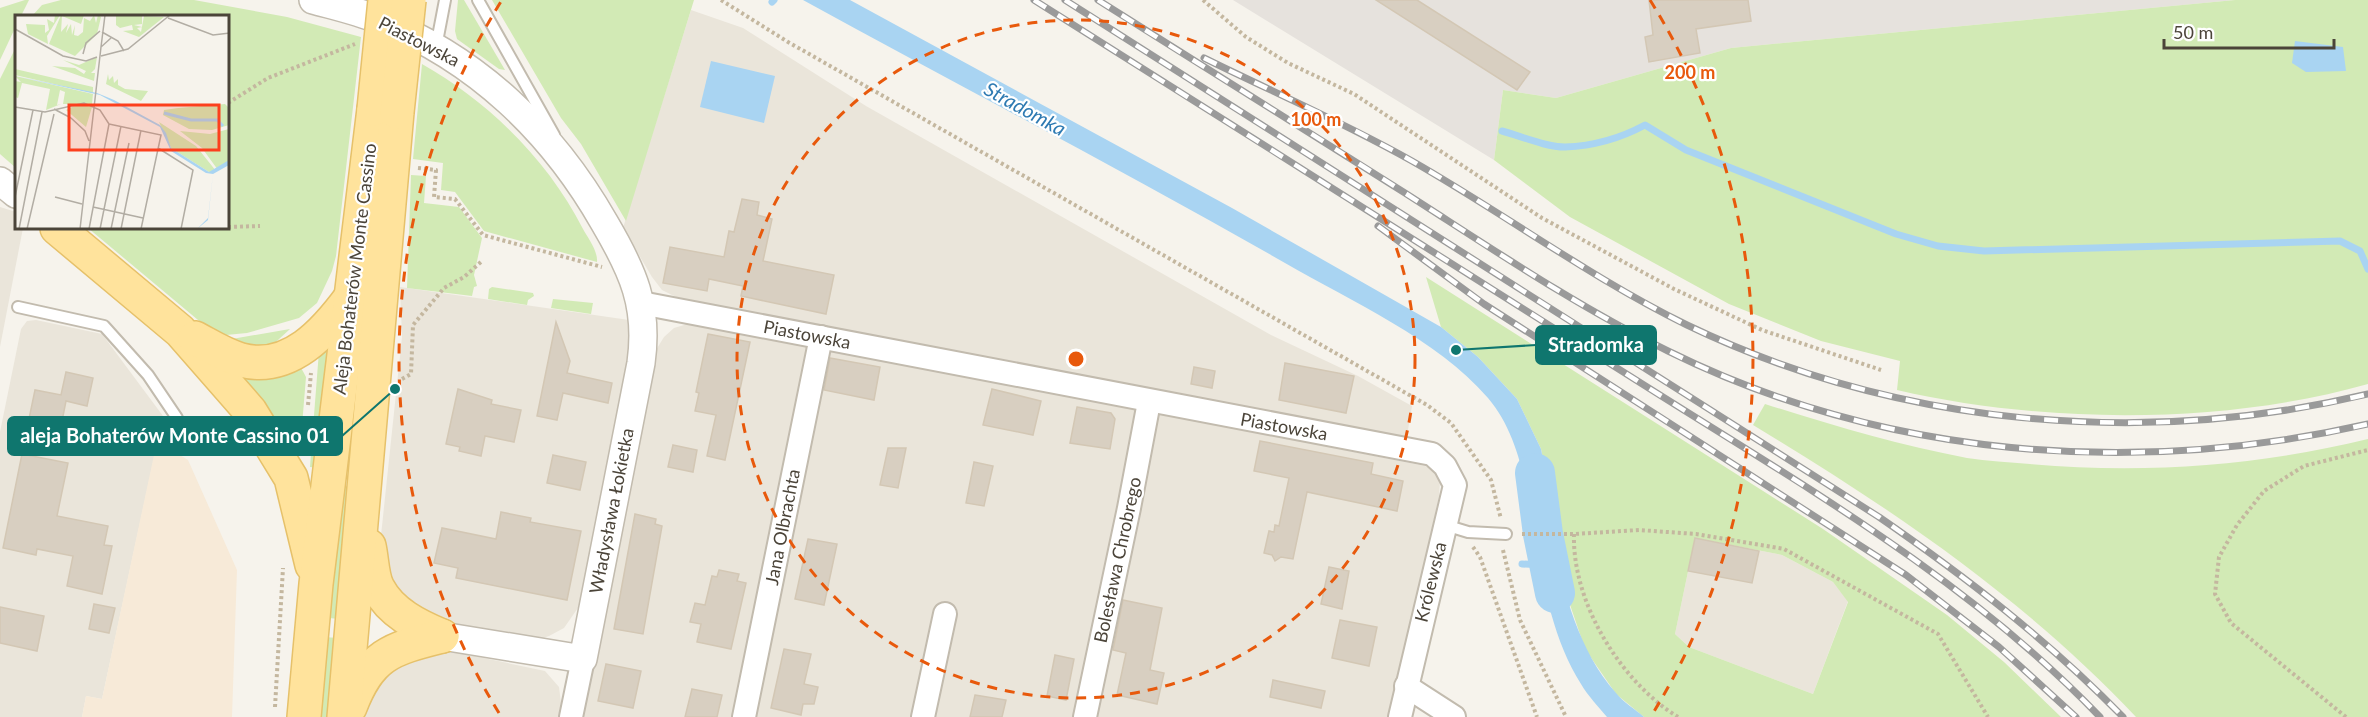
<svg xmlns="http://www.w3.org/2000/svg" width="2368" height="717" font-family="Lato,sans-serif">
  <rect width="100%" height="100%" fill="#f6f3ec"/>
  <g fill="#eae5da">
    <path d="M691,10L743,28L866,106L1271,335L1358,376L1412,406L1407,436L1363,432L676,297L662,290L652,277L623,228Z"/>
    <path d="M0,207L16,212V228H23L0,347Z"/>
    <path d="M400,287L629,320L631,356L580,605L564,628L549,636L540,639L459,628L423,617L388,582L380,545L402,337Z"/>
    <path d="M36,320L102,334L163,416L102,699L86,696L82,717H0V432L21,329L27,321Z"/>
    <path d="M691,323L711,324L1430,467L1440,480L1439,496L1390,717H581L656,350L664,337L674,328Z"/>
    <path d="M1695,538L1782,555L1833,582L1848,601L1813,694L1689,647L1675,634Z"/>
    <path d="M441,649L545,671L559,687L561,703L558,717H353L380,670Z"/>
  </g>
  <path fill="#f7ead8" d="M157,441L188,460L237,570L232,717H82L86,696L102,699Z"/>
  <path fill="#e6e2dd" d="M1233,0H2235L1731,48L1556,98L1503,90L1494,160Z"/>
  <g fill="#d2eab5" fill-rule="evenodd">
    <path d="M25,0H29L21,16H16V26L0,60V8Z"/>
    <path d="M61,0H194L287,17L361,37L336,256L332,271L317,303L299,318L247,333L226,335L210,330L88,228H228V16H32L42,5Z"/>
    <path d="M458,0H464L505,70L499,69L457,39L455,31Z"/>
    <path d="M492,0H694L626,221L581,144L561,118Z"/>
    <path d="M2235,0H2368V384C2223,425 2044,424 1897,390L1900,361L1821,341L1729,304L1570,217L1494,160L1503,90L1556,98L1731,48Z"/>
    <path d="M16,47V168L0,154V79Z"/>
    <path d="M422,64C489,102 548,160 583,229C588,238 598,251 597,262L484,231L455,192L441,190L443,163L413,159Z"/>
    <path d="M411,175L426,176L424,203L459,207L482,238L474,275L477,286L474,287L472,296L407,288Z"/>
    <path d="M1426,277L1823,529L1947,615L2004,662L2061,717H1644L1616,694L1585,649L1563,584L1551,539L1549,490L1541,449L1517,399L1478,357L1441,327ZM1695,538L1782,555L1833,582L1848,602L1813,694L1689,647L1675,634Z"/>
    <path d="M492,287L533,293L534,296L528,300L527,305L488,299L489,289Z"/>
    <path d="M553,299L593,303L591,314L551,308Z"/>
    <path d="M290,329L266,351L226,340Z"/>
    <path d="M329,340L319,468L310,467L319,351Z"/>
    <path d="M299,364L306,377L300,450L294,458L243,376Z"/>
    <path d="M1765,404C1831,425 1898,445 1967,458C1987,461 2009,462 2030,464C2144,474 2257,466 2368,439V717H2136C2025,599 1891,508 1753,425Z"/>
    <path d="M342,486L353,487L339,619L329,618Z"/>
    <path d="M325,637L337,638L329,717H319Z"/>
  </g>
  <g fill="#a9d4f2">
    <path d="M803,0H850L1232,208L1441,327L1478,357L1517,399L1541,449L1549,490V529H1534C1526,484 1518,433 1488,398C1436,338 1352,302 1285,263C1126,172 963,88 803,0Z"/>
    <path d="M2295,41L2343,47L2346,71L2306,72L2292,63Z"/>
    <path d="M711,61L775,76L764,123L700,107Z"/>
    <path d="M1536,539H1551C1565,593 1578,650 1616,693C1623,702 1635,709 1644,717H1607C1598,706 1588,696 1581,684C1554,641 1544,589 1536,539Z"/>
  </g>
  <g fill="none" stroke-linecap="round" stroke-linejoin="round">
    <g stroke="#a9d4f2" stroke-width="7">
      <path d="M772,2L774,0"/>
      <path d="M1502,131C1521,136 1545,147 1565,147C1592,146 1621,138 1645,125L1686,150L1896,234L1938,246L1984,251L2340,241L2360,251L2368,269"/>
      <path d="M1522,564L1549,565"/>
    </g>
    <path stroke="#a9d4f2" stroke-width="40" d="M1535,473L1543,534L1555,593"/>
  </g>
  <g fill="#d8cfc1" stroke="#d3c7b4" stroke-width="1.5">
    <path d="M1376,0H1417L1530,72L1517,90Z"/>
    <path d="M1649,0H1748L1751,21L1696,29L1700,53L1649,62L1645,37L1653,35Z"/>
    <path d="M742,199L759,202L757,215L772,219L763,261L834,275L826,314L741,296L743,286L709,279L707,291L663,283L670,247L724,257L729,231L734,232Z"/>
    <path d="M556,322L570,361L567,373L612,383L608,403L563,393L557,420L537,416Z"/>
    <path d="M708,334L750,342L725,460L707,456L716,415L695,411L699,393L696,392Z"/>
    <path d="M830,358L880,367L874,400L824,390Z"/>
    <path d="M1285,363L1354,376L1346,413L1279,400Z"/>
    <path d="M1194,367L1215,371L1212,388L1191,384Z"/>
    <path d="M66,372L93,378L87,406L66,401L61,426L29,419L35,390L61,395Z"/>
    <path d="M458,389L492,400L491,404L521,410L514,442L485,436L481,456L459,451L460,447L446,444Z"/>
    <path d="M992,389L1041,401L1033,435L983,425Z"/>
    <path d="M1077,407L1111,413L1115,419L1110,449L1070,443Z"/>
    <path d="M1260,441L1373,463L1371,474L1403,481L1397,511L1307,492L1293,559L1281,557L1275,561L1272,555L1264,553L1269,531L1274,532L1275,525L1279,526L1289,478L1254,471Z"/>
    <path d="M673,445L697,450L693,472L668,467Z"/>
    <path d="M888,448H906L898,488L880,485Z"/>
    <path d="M22,454L68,463L57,516L108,526L104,545L112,546L102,594L67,586L73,556L37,549L36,555L3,548Z"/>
    <path d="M553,455L586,462L580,490L547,483Z"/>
    <path d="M974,462L993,466L984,506L966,503Z"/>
    <path d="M501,512L531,518L530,522L581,531L567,600L456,578L458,568L434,563L442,528L496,539Z"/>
    <path d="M635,514L656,519L655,524L662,526L643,634L614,629Z"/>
    <path d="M1695,538L1759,551L1752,583L1688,571Z"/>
    <path d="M808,539L837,544L824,605L795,599Z"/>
    <path d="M1329,567L1349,571L1342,609L1321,604Z"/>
    <path d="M719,570L739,574L737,581L746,583L731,649L697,642L701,624L690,622L695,603L705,605L712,576L717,577Z"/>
    <path d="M1123,600L1162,608L1150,670L1164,673L1157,704L1117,695L1126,653L1113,650Z"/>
    <path d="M94,604L115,608L109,633L89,629Z"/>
    <path d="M0,607L44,616L37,651L0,643Z"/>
    <path d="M1340,620L1377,627L1369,666L1332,658Z"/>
    <path d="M784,649L811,654L804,684L818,687L814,704H803L801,715L771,708Z"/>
    <path d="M1055,655L1074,659L1066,700L1047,696Z"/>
    <path d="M606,664L641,671L633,708L598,701Z"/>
    <path d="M1273,680L1325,691L1321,708L1270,697Z"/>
    <path d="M692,689L722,695L717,717H685Z"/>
    <path d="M975,695L1006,700L1002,717H970Z"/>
  </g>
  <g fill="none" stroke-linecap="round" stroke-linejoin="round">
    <g stroke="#c2bbae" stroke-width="14">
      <g id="service">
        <path d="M478,0L554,135"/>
        <path d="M436,47L445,0"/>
        <path d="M18,307L104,326L148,375L177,418L172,446"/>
        <path d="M1445,525L1468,532L1506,534"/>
      </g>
    </g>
    <g stroke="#c2bbae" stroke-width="26">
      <g id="minor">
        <path d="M641,303L1432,454L1445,466L1455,485L1400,717"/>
        <path d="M1406,686L1454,717"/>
        <path d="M571,717L583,659"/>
        <path d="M744,717L821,337"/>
        <path d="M923,717L945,614"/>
        <path d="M1085,717L1129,508L1149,402"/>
      </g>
    </g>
    <g stroke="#c2bbae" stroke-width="30">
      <g id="tertiary">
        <path d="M313,0C335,6 358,11 379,20C477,59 552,131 604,222C633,271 649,306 641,363L583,659L442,636"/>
        <path d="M0,181L16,194"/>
      </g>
    </g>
    <g stroke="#e6c16a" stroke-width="36">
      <g id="primary">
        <path d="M57,228L180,331L250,411L291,478L312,565"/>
        <path d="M195,338C210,346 224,355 241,360C290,373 326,331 351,297"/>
        <path d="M369,546C372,559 372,578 378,588C391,613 418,626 442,636"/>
        <path d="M350,707C370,655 390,649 442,636"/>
        <path d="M304,717L316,584L374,109"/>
        <path d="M344,717L397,112"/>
      </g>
    </g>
    <g stroke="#c4b79f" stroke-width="4" stroke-dasharray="3 3" stroke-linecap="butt">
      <path d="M721,0L788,42L1427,405L1451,423L1491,480L1501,519"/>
      <path d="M1203,0L1246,37L1288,63L1354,94L1542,218L1674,289L1762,330L1881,370"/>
      <path d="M228,103L268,78L355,44"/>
      <path d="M418,168L436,170L434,197L455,199L483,235L602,267"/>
      <path d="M228,227L260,226"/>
      <path d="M402,379L411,374L413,325L444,288L464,277L482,261"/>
      <path d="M308,405L311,373"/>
      <path d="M1522,534H1574L1639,530L1696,534L1784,549L1938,634L1988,717"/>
      <path d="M1574,534C1572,603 1621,682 1678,717"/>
      <path d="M1473,547L1480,557L1537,717"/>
      <path d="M1503,550L1520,620L1566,717"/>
      <path d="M275,707L283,568"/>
      <path d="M2346,717L2231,623L2215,594L2219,557L2237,525L2264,491L2304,466L2368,450"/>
    </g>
    <use href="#service" stroke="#fff" stroke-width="10"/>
    <use href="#minor" stroke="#fff" stroke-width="22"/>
    <use href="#tertiary" stroke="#fff" stroke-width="27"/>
    <use href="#primary" stroke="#ffe39c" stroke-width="33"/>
    <g stroke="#9a9a9a" stroke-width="7">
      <g id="rail">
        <path d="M1034,0C1235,127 1435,253 1636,380C1797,482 1967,578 2100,717"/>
        <path d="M1065,0L1879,517C1966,577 2049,641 2123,717"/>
        <path d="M1098,0C1200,65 1303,128 1405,193C1491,248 1576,306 1668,351C1885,458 2133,477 2368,424"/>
        <path d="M1204,58C1273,92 1345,123 1412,161C1505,214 1591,278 1687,325C1897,426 2142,448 2368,394"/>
        <path d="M1378,226L1484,304L1906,575L1999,647L2076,717"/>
      </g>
    </g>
    <use href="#rail" stroke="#fff" stroke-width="4.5" stroke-dasharray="14" stroke-linecap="butt"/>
    <g stroke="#e6c16a" stroke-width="36" stroke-linecap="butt">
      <g id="primary-bridge">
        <path d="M374,109L385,0"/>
        <path d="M397,112L409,0"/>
      </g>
    </g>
    <use href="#primary-bridge" stroke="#ffe39c" stroke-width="33"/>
  </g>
  <g fill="none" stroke="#e8590c" stroke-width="3" stroke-dasharray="10 8">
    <circle cx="1076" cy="359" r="339"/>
    <path d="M499 713A677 677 0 0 1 502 0M1650 0A677 677 0 0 1 1653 713"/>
  </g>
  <g text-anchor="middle" stroke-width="4.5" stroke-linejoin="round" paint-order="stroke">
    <g font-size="18" fill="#4b4439" stroke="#fff">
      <text transform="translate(419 42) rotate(27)" y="6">Piastowska</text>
      <text transform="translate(355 269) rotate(-83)" y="6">Aleja Bohaterów Monte Cassino</text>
      <text transform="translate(807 335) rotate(11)" y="6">Piastowska</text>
      <text transform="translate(1284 427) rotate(10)" y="6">Piastowska</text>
      <text transform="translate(612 511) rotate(-79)" y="6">Władysława Łokietka</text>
      <text transform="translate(783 527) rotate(-79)" y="6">Jana Olbrachta</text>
      <text transform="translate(1118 560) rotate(-78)" y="6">Bolesława Chrobrego</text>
      <text transform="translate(1431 582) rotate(-76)" y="6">Królewska</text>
    </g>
    <g font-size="20" font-style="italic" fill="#2e7ab2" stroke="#fff">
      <text transform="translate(1025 109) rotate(29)" y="7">Stradomka</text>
    </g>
  </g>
  <g transform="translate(15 15)">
    <rect width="214" height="214" fill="#f6f3ec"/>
    <path d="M40,0H45L32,21L33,29L13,19L11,9L30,10V18L34,15L32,4L39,8ZM46,0H69L66,9L47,1L46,17L53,9L51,18L56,9L57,20L60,10L59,20L63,21L68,17L69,3L75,6L79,0L81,8L83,0L86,2L82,19L60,41L34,29ZM101,1H127V9L119,10L127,12L122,13L126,17L129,1L149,2L124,22L108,16L118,15L117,10L105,13L101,10ZM82,42L80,54L76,58H80L79,66L37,51L60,53L69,59L71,56L48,45L64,50ZM0,54L78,72V78L0,60ZM93,59L94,65L98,61L99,68L103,64V70L110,74L133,76L126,86L91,69ZM0,61L78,79L77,89H48L50,77L45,75L42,90L46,89L31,95L35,74L7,68L3,83L0,82V66L6,67ZM63,89L77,92L71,112L51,95ZM210,89L214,93V110L197,115L174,114L148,100L149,95L163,93ZM144,107L181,131L201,156L194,157L156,133ZM214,114V145L203,155L187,133L165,116L195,119Z" fill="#d2eab5"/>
    <path d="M0,61L82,78L99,85L145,110L151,118L156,133L194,157L214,145V150L198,159L193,205L182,214L193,203L198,159L191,158L156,136L145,112L85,80Z" fill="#a9d4f2"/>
    <path fill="none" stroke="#a9d4f2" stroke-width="3" d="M149,98L176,105H202L208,111"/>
    <path fill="none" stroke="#b2ada4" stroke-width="1.5" d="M153,3L198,20L215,18M0,14L48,41L71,46L82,42M87,17L103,26L109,36M86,32L90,0M68,39L71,28L85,16M86,41L113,34L155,0M0,92L30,97L69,88L85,95L94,109M39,94L56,103M56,103L70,116L74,126M94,109L146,120L126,214M143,133L178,155L166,214M0,182L18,95M40,182L67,189M78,192L128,203M4,214L27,97M12,214L39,99M65,214L86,32L96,23M74,214L94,109M85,214L106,111M96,214L114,128M106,214L126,115"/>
    <path fill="#fc3f1d" fill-opacity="0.15" stroke="#fc3f1d" stroke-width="3" d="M54,90H204V135H54Z"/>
    <rect width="214" height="214" fill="none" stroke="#4b4439" stroke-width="3"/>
  </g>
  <circle cx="1076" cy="359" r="9" fill="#e8590c" stroke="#fff" stroke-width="3"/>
  <g font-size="18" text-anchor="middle" font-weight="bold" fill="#e8590c" stroke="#fff" stroke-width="4.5" stroke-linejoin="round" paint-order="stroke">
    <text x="1690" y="79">200 m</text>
    <text x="1316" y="126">100 m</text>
  </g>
  <path fill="none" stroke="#0f766e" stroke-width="2" d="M1456 350L1536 345M395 389L342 436"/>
  <g fill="#0f766e" stroke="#fff" stroke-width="2">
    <circle cx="1456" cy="350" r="6"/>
    <circle cx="395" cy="389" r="6"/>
  </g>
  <g fill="#0f766e" stroke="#0f766e" stroke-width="2">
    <rect x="1536" y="326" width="120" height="38" rx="6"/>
    <rect x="8" y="417" width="334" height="38" rx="6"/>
  </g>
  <g font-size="20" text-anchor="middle" font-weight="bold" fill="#fff">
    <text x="1596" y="352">Stradomka</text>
    <text x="175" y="443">aleja Bohaterów Monte Cassino 01</text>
  </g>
  <path d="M2164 39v9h170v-9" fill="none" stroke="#4b4439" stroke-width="3"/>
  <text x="2173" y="39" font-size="18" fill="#4b4439" stroke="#ffffff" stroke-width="4.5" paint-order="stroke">50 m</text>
</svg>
